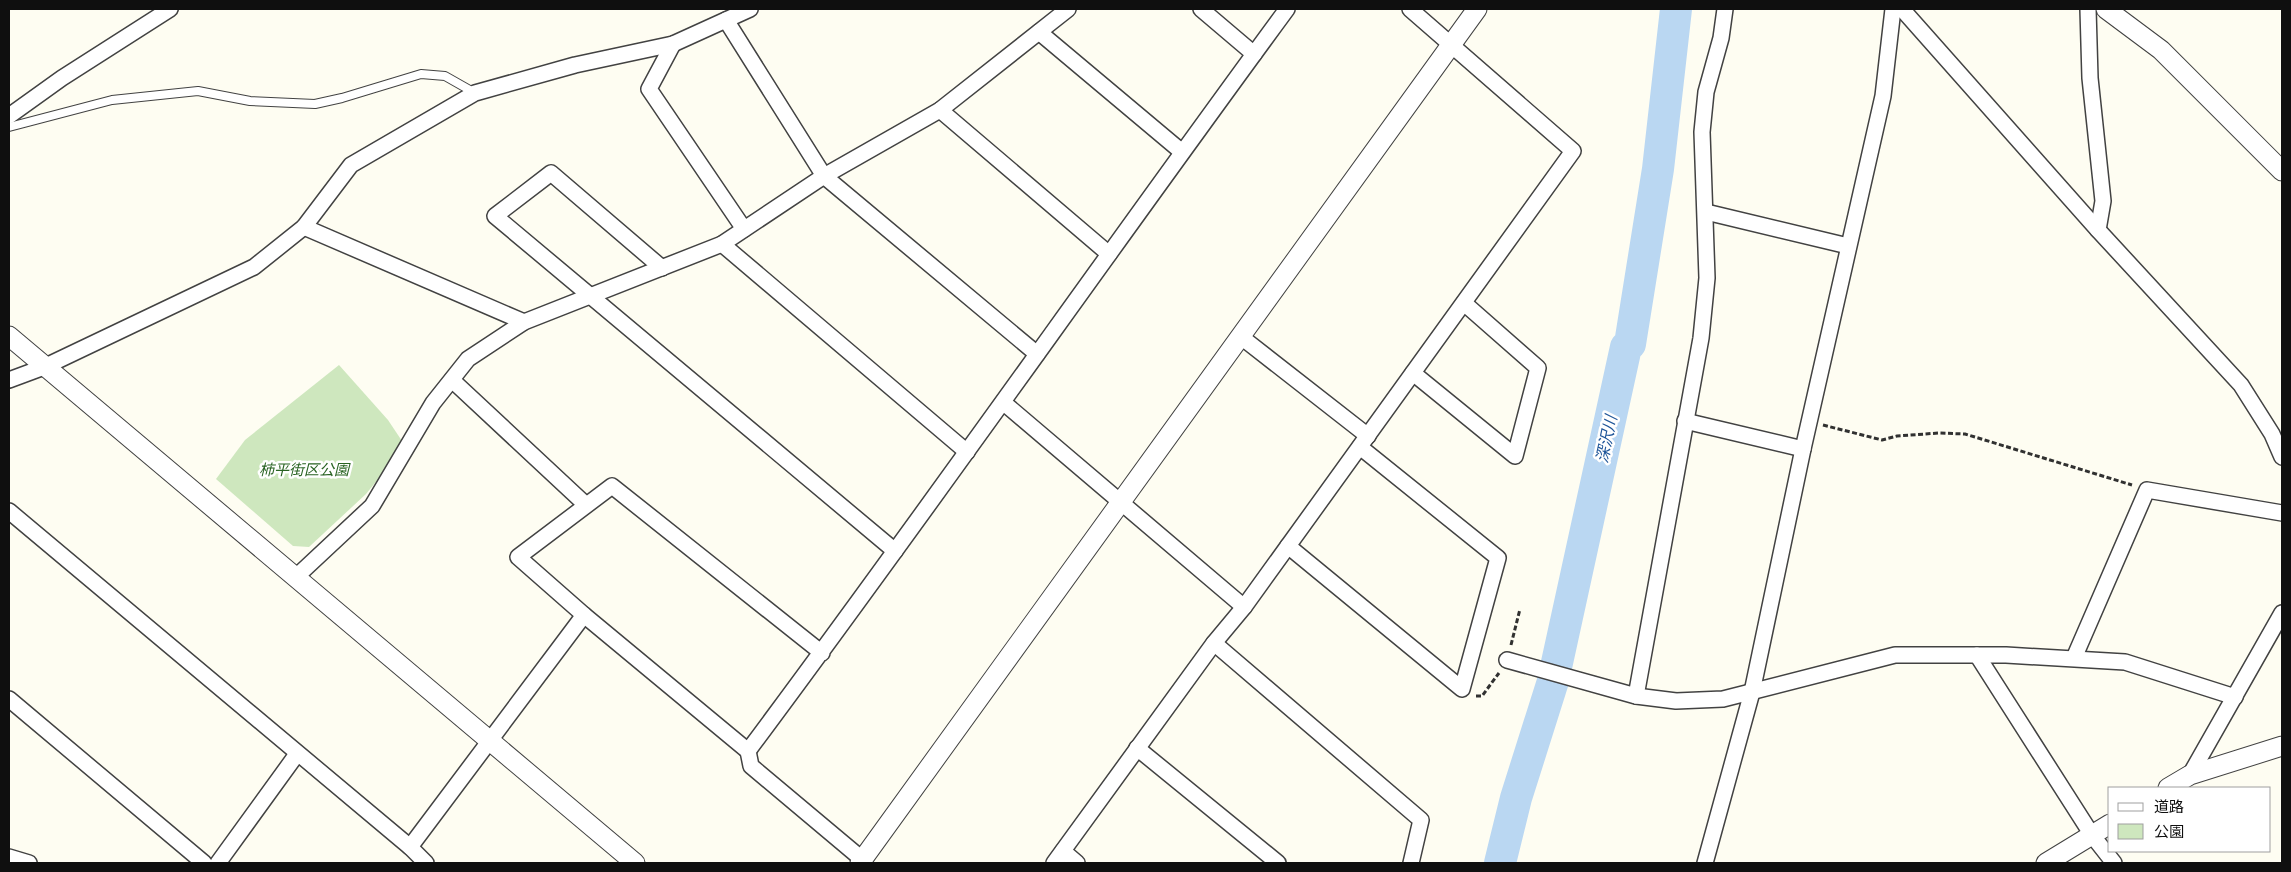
<svg xmlns="http://www.w3.org/2000/svg" width="2291" height="872" font-family="'Crimson Pro','Noto Sans JP',serif">
  <rect width="100%" height="100%" fill="#fefdf2"/>
  <path fill="#cee7be" d="M339,365L388,420L402,441L388,467L366,494L309,547L293,546L216,479L245,440Z"/>
  <g fill="none" stroke-linecap="round" stroke-linejoin="round">
    <path stroke="#bad7f2" stroke-width="32" d="M1500,863L1516,798L1553,681L1626,347L1630,344L1658,169L1676,9"/>
    <g stroke="#424242" stroke-width="10">
      <path id="service" d="M9,127L112,100L198,91L250,101L315,104L342,98L421,74L445,76L475,93"/>
    </g>
    <g stroke="#424242" stroke-width="18">
      <g id="minor">
        <path d="M1201,9L1254,54"/>
        <path d="M1902,9L2098,230L2241,385L2272,434L2282,457"/>
        <path d="M2088,9L2090,78L2103,201L2098,230"/>
        <path d="M726,20L824,176L1037,354"/>
        <path d="M1039,32L1182,152"/>
        <path d="M673,44L649,89L744,229"/>
        <path d="M940,110L1109,254"/>
        <path d="M9,116L62,78L170,9"/>
        <path d="M1706,212L1848,246"/>
        <path d="M304,227L524,322"/>
        <path d="M722,244L967,452"/>
        <path d="M662,268L551,173L495,216L895,551"/>
        <path d="M1240,336L1368,436"/>
        <path d="M1413,373L1515,456L1538,368L1464,303"/>
        <path d="M9,380L44,367L254,267L304,227L351,165L475,93L575,65L673,44L750,9"/>
        <path d="M452,380L585,504"/>
        <path d="M1004,403L1244,607"/>
        <path d="M1685,421L1803,449"/>
        <path d="M9,511L410,847L426,863"/>
        <path d="M1288,546L1462,689L1498,558L1360,447"/>
        <path d="M296,577L372,506L433,403L468,359L524,322L722,244L824,176L940,110L1068,9"/>
        <path d="M1214,643L1421,820L1411,863"/>
        <path d="M822,653L612,486L518,557L584,615L748,751C931,506 1106,255 1287,9"/>
        <path d="M1977,655L2092,835L2114,863"/>
        <path d="M2074,658L2147,490L2282,513"/>
        <path d="M1507,660L1636,696L1676,701L1723,699L1895,655H2006L2125,662L2235,697"/>
        <path d="M1636,696L1701,338L1707,278L1702,132L1706,92L1721,38L1725,9"/>
        <path d="M9,699L204,863"/>
        <path d="M1137,748L1278,863"/>
        <path d="M748,751L751,766L863,860"/>
        <path d="M2190,775L2282,613"/>
        <path d="M410,847L584,615"/>
        <path d="M1063,851L1077,863"/>
        <path d="M9,857L29,863"/>
        <path d="M218,863L297,754"/>
        <path d="M1054,863L1214,643L1244,607L1573,151L1410,9"/>
        <path d="M1705,863L1752,692L1803,449L1883,96L1893,9"/>
      </g>
    </g>
    <g stroke="#424242" stroke-width="21">
      <g id="tertiary">
        <path d="M2106,9L2161,50L2282,171"/>
        <path d="M9,336L635,863"/>
        <path d="M2168,788L2190,775L2282,746"/>
        <path d="M860,863L1477,9"/>
        <path d="M2046,863L2110,824"/>
      </g>
    </g>
    <g stroke="#313131" stroke-width="3" stroke-dasharray="5 2.5" stroke-linecap="butt">
      <path d="M1823,425L1882,440L1897,436L1939,433L1965,434L2132,485"/>
      <path d="M1511,645L1520,609"/>
      <path d="M1476,696H1482L1499,673"/>
    </g>
    <use href="#service" stroke="#fff" stroke-width="8"/>
    <use href="#minor" stroke="#fff" stroke-width="15"/>
    <use href="#tertiary" stroke="#fff" stroke-width="19"/>
  </g>
  <g text-anchor="middle" stroke-width="5" stroke-linejoin="round" paint-order="stroke">
    <g font-size="15" font-style="italic" fill="#296323" stroke="#fff">
      <text x="304" y="475">柿平街区公園</text>
    </g>
    <g font-size="16" font-style="italic" fill="#205699" stroke="#fff">
      <text transform="translate(1606 439) rotate(-78)" y="6">深沢川</text>
    </g>
  </g>
  <rect width="2291" height="872" fill="none" stroke="#0f0f0f" stroke-width="20"/>
  <rect x="2108" y="787" width="162" height="65" fill="#ffffff" stroke="#9f9f9f"/>
  <rect x="2118" y="803" width="25" height="8" fill="#ffffff" stroke="#9f9f9f"/>
  <text x="2154" y="812" font-size="15" fill="#0f0f0f">道路</text>
  <rect x="2118" y="824" width="25" height="15" fill="#cee7be" stroke="#9f9f9f"/>
  <text x="2154" y="837" font-size="15" fill="#0f0f0f">公園</text>
</svg>
